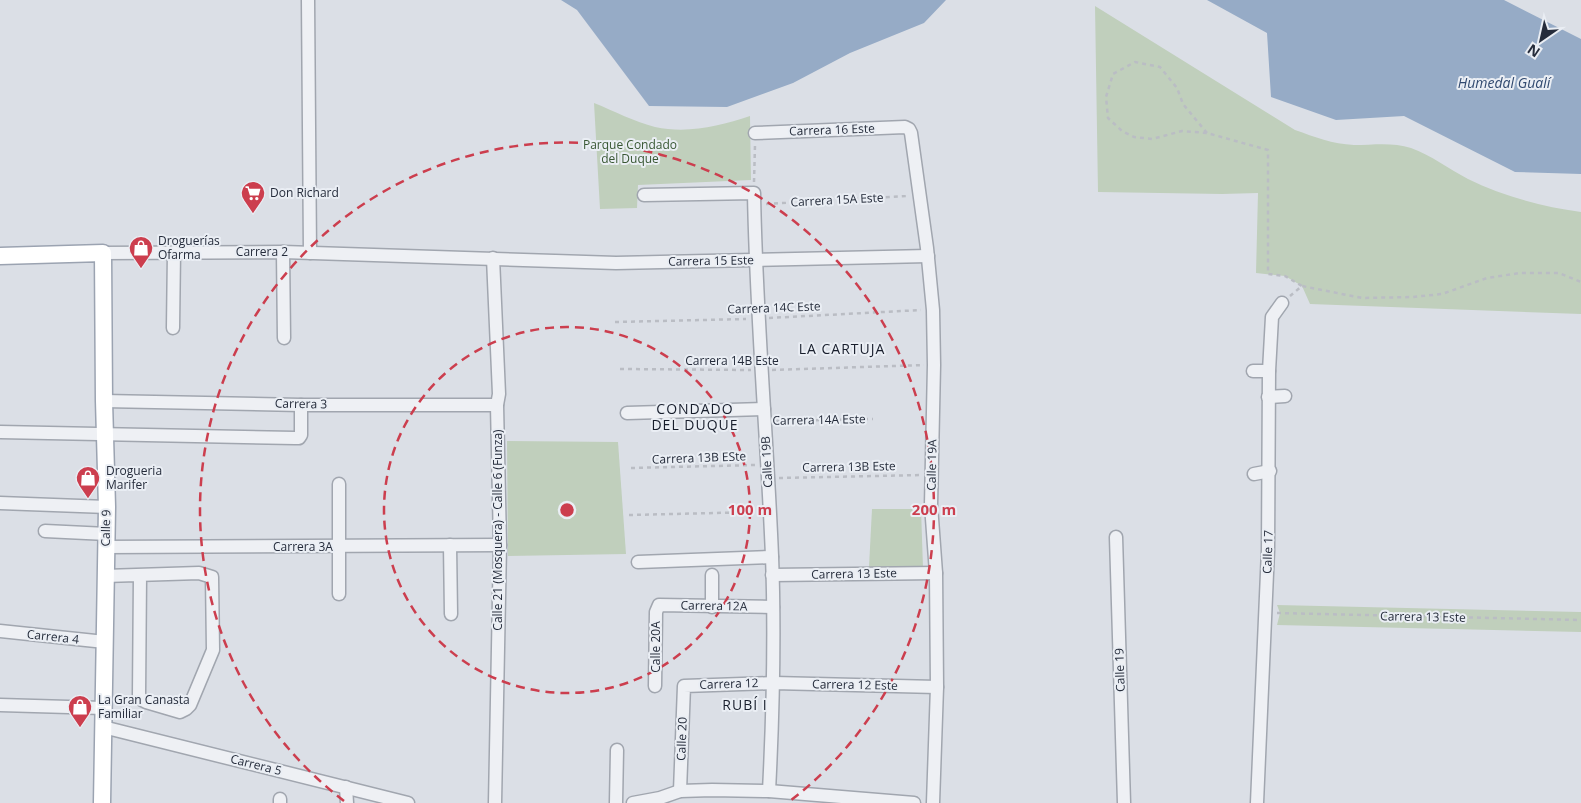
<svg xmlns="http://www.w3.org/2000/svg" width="1581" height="803" font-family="'Open Sans',sans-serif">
  <rect width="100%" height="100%" fill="#dbdfe6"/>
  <g fill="#c0cfbc">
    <path d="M1095,6L1295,130C1315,137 1332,144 1354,145C1373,145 1393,142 1411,148C1431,155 1449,169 1468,179C1503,196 1542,207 1581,212V314L1310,304L1302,286L1285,276L1256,273L1258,193L1222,194L1098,192Z"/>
    <path d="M594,103C614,111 635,122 655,127C688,134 720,126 750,116L751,180L638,185L637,208L600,209Z"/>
    <path d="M507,441L618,442L626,554L508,556Z"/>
    <path d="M872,509H921L923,568L869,567Z"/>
    <path d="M1277,605L1581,612V632L1277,625L1280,613Z"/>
  </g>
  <g fill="#96abc6">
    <path d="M561,0H946L924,23L850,53L793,83L727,107L649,106L577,10Z"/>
    <path d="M1207,0H1504L1581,39V174L1515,172L1404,116L1336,120L1271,97L1267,33Z"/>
  </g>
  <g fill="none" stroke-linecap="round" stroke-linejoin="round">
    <g stroke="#a1a6af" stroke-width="15">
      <g id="minor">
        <path d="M308,0L310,253"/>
        <path d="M755,133L905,127L909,129L911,133L927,248L933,310L934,365L931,505L936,573L937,687L933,803"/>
        <path d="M644,195L754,193C756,314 767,435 772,556C775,635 773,713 769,791"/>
        <path d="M283,252L284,338"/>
        <path d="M103,253L283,252L616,263L928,256"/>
        <path d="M493,258L499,394L497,405L500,545L495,803"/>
        <path d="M173,328L174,252"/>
        <path d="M1253,371H1269"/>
        <path d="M1268,397L1285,396"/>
        <path d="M104,401L301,405H497"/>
        <path d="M627,413L764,409"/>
        <path d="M0,432L295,438H299L301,435V405"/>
        <path d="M1254,474L1270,471"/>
        <path d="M0,503L107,507"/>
        <path d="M45,531L107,534"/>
        <path d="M1116,537L1124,803"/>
        <path d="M450,545L451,614"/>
        <path d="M106,547L500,545"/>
        <path d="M638,562L772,557"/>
        <path d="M712,575V607"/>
        <path d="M772,575L936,573"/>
        <path d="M105,576L199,573L212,577L213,650L190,705L186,709L180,712L146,702L142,700L139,695L140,576"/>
        <path d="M339,594V484"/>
        <path d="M0,631L105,642"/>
        <path d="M655,686L656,612L659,605L773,607"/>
        <path d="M0,705L103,708"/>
        <path d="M103,727L408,803"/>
        <path d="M346,787L347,803"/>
        <path d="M680,791L684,686L774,683L937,687"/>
        <path d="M280,799V803"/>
        <path d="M616,803L617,750"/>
        <path d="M633,803L660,798L680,791L712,790L769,791L914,803"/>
        <path d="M1257,803L1268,550L1269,371L1272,317L1282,303"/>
      </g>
    </g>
    <g stroke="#9ba3b1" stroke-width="19">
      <path id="major" d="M0,256L103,253L104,401L107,507L102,803"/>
    </g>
    <g stroke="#babdc4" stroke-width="2.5" stroke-dasharray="4 4" stroke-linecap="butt">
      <path d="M1207,133L1183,104L1177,88L1160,67L1135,62L1113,74L1106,97L1108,118L1122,131L1134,137L1152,139L1182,131L1207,133L1268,150V274L1285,276L1302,286"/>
      <path d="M754,182L755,145"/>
      <path d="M766,204L908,196"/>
      <path d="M1290,296L1302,286L1362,298L1412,297L1442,294L1487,278L1520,273H1559L1581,282"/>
      <path d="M769,318L921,310"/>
      <path d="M615,322L746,319"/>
      <path d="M620,369L751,370"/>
      <path d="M772,370L924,365"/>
      <path d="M776,421L873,419"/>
      <path d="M631,468L756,465"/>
      <path d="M779,478L921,475"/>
      <path d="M629,515L758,512"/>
      <path d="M1277,613L1581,620"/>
    </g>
    <use href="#minor" stroke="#eef0f4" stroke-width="12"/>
    <use href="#major" stroke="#fff" stroke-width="16"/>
  </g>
  <g fill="none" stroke="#cc3e4e" stroke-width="2.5" stroke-dasharray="9 6">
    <circle cx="567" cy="510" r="183"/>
    <path d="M344 801A367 367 0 1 1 790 801"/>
  </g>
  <defs>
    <g id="supermarket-pin" transform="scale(1.25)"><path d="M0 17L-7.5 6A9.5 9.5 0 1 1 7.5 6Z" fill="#cc3e4e" stroke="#eaeef4"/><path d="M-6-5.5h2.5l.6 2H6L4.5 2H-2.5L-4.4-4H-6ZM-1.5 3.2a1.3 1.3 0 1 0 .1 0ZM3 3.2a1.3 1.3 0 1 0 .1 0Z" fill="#fff"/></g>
    <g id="shop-pin" transform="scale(1.25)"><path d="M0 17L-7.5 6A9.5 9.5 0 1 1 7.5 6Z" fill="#cc3e4e" stroke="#eaeef4"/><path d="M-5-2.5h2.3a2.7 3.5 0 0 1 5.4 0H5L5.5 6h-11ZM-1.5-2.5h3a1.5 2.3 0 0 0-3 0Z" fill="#fff"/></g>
  </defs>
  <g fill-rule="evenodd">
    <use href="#supermarket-pin" x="253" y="193"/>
    <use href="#shop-pin" x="141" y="248"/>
    <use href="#shop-pin" x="88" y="478"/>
    <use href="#shop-pin" x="80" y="707"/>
  </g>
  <g text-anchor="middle" stroke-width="4" stroke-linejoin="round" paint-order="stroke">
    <g font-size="12" fill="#252c3b" stroke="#eaeef4">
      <text transform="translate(832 130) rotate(-2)" y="4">Carrera 16 Este</text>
      <text transform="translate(837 200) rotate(-3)" y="4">Carrera 15A Este</text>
      <text x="262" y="256">Carrera 2</text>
      <text transform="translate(711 261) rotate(-1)" y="4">Carrera 15 Este</text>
      <text transform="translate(774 308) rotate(-2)" y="4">Carrera 14C Este</text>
      <text x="732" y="365">Carrera 14B Este</text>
      <text transform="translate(301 404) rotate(1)" y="4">Carrera 3</text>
      <text transform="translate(819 420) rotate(-1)" y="4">Carrera 14A Este</text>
      <text transform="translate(699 458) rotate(-2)" y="4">Carrera 13B ESte</text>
      <text transform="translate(767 462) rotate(-93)" y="4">Calle 19B</text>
      <text transform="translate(932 465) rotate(-89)" y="4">Calle 19A</text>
      <text transform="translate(849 467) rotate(-1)" y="4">Carrera 13B Este</text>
      <text transform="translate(106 528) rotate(-89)" y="4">Calle 9</text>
      <text transform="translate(498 530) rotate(-90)" y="4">Calle 21 (Mosquera) - Calle 6 (Funza)</text>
      <text x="303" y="551">Carrera 3A</text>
      <text transform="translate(1268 552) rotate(-88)" y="4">Calle 17</text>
      <text transform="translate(854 574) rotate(-1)" y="4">Carrera 13 Este</text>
      <text transform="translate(714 606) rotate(1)" y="4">Carrera 12A</text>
      <text transform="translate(1423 617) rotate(1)" y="4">Carrera 13 Este</text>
      <text transform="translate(53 637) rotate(6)" y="4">Carrera 4</text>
      <text transform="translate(656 647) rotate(-90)" y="4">Calle 20A</text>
      <text transform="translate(1120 670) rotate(-92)" y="4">Calle 19</text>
      <text transform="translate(729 684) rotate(-2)" y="4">Carrera 12</text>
      <text transform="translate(855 685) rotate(1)" y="4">Carrera 12 Este</text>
      <text transform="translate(682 739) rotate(-88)" y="4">Calle 20</text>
      <text transform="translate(256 765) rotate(14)" y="4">Carrera 5</text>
    </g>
    <g font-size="12" fill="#385733" stroke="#eaeef4">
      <text x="630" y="149">Parque Condado<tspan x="630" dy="14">del Duque</tspan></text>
    </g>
    <g font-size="12" fill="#252c3b" stroke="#eaeef4" text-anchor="start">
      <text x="270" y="197">Don Richard</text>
      <text x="158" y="245">Droguerías<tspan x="158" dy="14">Ofarma</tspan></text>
      <text x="106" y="475">Drogueria<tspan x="106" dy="14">Marifer</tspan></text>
      <text x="98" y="704">La Gran Canasta<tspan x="98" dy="14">Familiar</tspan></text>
    </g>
    <g font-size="14" font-style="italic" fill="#30496f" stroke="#eaeef4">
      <text x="1504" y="88">Humedal Gualí</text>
    </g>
    <g font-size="14" letter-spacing="1" fill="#181e2c" stroke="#eaeef4">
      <text x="842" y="354">LA CARTUJA</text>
      <text x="695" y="414">CONDADO<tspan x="695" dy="16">DEL DUQUE</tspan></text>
      <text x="745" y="710">RUBÍ I</text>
    </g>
  </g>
  <circle cx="567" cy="510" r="8" fill="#cc3e4e" stroke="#eaeef4" stroke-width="2.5"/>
  <g font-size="15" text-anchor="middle" font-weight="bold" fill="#cc3e4e" stroke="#eaeef4" stroke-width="4" stroke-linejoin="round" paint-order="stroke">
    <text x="750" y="515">100 m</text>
    <text x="934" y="515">200 m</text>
  </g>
  <g transform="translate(1541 40) rotate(214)" stroke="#eaeef4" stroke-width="4" paint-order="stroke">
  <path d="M0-4L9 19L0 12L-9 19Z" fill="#252c3b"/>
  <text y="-8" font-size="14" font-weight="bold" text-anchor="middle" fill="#252c3b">N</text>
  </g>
</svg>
